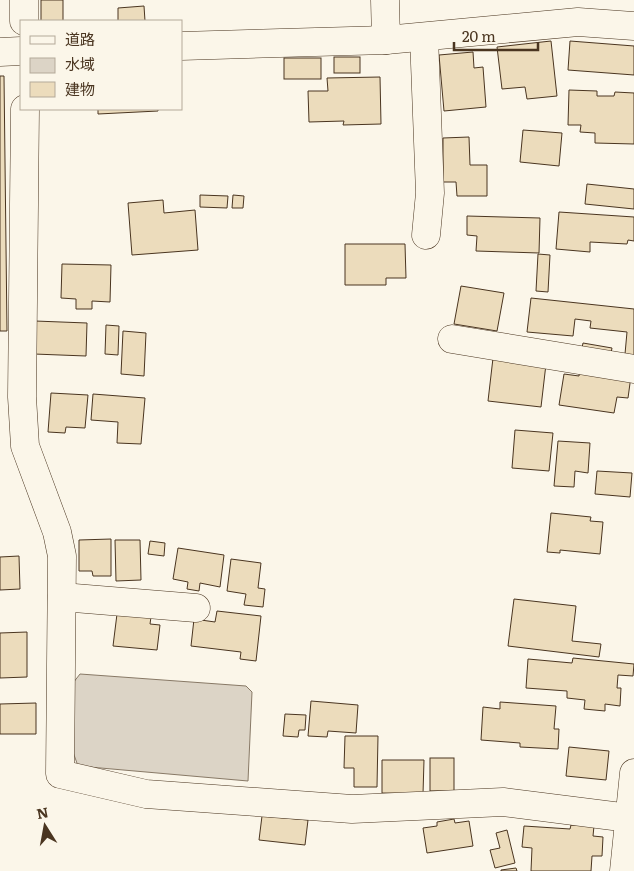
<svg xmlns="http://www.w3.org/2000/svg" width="634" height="871" font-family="Literata,'Noto Sans JP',serif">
  <rect width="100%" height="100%" fill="#fbf6e9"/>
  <path fill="#dcd4c6" stroke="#887966" d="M80,674L246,686L252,692L248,781L78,766L73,752V683Z"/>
  <g fill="#ecdcbc" stroke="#4a3520">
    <rect x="41" y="0" width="22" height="21"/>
    <path d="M144,6L145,21H118V8Z"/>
    <path d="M551,41L557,96L527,99L525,87L502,89L497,47Z"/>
    <path d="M570,41L634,46V75L568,70Z"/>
    <path d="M473,52L474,68L483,67L486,107L444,111L439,55Z"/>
    <rect x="334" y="57" width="26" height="16"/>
    <rect x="284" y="58" width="37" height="21"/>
    <path d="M0,76H4L7,331H0Z"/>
    <path d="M380,77L381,124L343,125L344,121L309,122L308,91H328L327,78Z"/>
    <path d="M569,90L597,91V96H614L615,92L634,93V144L595,143V133L580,132L581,125H568Z"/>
    <path d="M98,109H158V111L98,114Z"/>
    <path d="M523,130L562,133L559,166L520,162Z"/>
    <path d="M469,137L470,165H487V196H457L456,182H443V138Z"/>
    <path d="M587,184L634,189V209L585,204Z"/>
    <path d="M200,195L228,196L227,208L200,207Z"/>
    <path d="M233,195L244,196L243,208H232Z"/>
    <path d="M163,200L164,213L195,210L198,250L132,255L128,203Z"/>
    <path d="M559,212L634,217V241L628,240L627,244L590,242V252L556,249Z"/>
    <path d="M467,216L540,218L539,253L476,251L477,236L467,235Z"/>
    <path d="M345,244H405L406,278H386V285H345Z"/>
    <path d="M538,254L550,255L548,292L536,291Z"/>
    <path d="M62,264L111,265L110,302L92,301V309H76V299L61,298Z"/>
    <path d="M461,286L504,293L497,331L454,324Z"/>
    <path d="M531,298L634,309V355L625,354L627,332L590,328L591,321L575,319L573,336L527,332Z"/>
    <path d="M35,321L87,323L86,356L34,354Z"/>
    <path d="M106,325L119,326L118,355L105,354Z"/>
    <path d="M123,331L146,333L144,376L121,374Z"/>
    <path d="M583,343L612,348L610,358L581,353Z"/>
    <path d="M493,358L546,364L541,407L488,401Z"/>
    <path d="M580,369L631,376L628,398L617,397L614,413L559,405L564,374L579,376Z"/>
    <path d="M51,393L88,395L85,428L66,427L65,433L48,432Z"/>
    <path d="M93,394L145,398L141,444L117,443L118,422L91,420Z"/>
    <path d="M515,430L553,433L549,471L512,468Z"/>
    <path d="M558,441L590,443L588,473L575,471L574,487L554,486Z"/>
    <path d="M597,471L632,473L630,497L595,494Z"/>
    <path d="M551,513L591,517L590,521L603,522L600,554L560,550V553L547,552Z"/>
    <path d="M111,539V576H93L92,571H79V540Z"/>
    <path d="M115,540H140L141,580L116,581Z"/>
    <path d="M150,541L165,543L164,556L148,554Z"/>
    <path d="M178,548L224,555L220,587L200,583L199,591L187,589L188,582L173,579Z"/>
    <path d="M19,556L20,589L0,590V557Z"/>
    <path d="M231,559L261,563L258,588L265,589L263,607L244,605L246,594L227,591Z"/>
    <path d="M514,599L576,606L572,641L601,644L599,657L508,646Z"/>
    <path d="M217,611L261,616L256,661L240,659L241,652L191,646L194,619L215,622Z"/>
    <path d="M117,614L151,617L150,624L160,625L157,650L113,646Z"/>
    <path d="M27,632V677L0,678V633Z"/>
    <path d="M573,658L634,664L633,676L618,675L617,688H621L620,706L605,704V711L584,709L585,700L567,698V691L526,688L528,659L572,663Z"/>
    <path d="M311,701L358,705L356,733L328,731L327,737L308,736Z"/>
    <path d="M500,702L556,706L554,729H559L558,749L520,747V743L481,740L483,707L500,709Z"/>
    <path d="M36,703V734H0V704Z"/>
    <path d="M285,714L306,715L305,730H299L298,737L283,736Z"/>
    <path d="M345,736H378L377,787H354V768H344Z"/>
    <path d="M569,747L609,751L606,780L566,776Z"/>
    <rect x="430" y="758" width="24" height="33"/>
    <path d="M382,760H424L423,794L382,793Z"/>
    <path d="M262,816L308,820L305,845L259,840Z"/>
    <path d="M454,819L455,823L469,821L473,846L427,853L423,828L437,826V822Z"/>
    <path d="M571,825L594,826L593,836L603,837L602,856H592L591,871H531L532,848L522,847L524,826L570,829Z"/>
    <path d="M507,830L515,863L495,868L490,850L500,848L496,833Z"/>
    <path d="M516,868L517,871H501V870Z"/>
  </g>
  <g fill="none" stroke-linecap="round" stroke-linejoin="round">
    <g stroke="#4a3520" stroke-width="29">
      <g id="minor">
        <path d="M24,0V21"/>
        <path d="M385,0L386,40"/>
        <path d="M424,37L430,193L426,235"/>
        <path d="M181,46L386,40L578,22L634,26"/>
        <path d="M0,52L21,51"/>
        <path d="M25,109L22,397L25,446L57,532L62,556L60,774L146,794L352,809L503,802L629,818"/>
        <path d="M452,339L634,369"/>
        <path d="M62,597L196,608"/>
        <path d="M624,871L634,773"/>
      </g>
    </g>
    <use href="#minor" stroke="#fbf6e9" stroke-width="28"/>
  </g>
  <rect x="20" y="20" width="162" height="90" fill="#fbf6e9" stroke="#b4a999"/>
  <rect x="30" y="36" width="25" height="8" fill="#fbf6e9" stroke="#b4a999"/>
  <text x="65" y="45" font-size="15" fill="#4a3520">道路</text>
  <rect x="30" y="58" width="25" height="15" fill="#dcd4c6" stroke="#b4a999"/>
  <text x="65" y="70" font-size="15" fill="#4a3520">水域</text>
  <rect x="30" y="82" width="25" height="15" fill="#ecdcbc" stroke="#b4a999"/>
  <text x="65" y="95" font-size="15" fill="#4a3520">建物</text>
  <g transform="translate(45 826) rotate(349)" stroke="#fbf6e9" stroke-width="4" paint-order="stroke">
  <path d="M0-4L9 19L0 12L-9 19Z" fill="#4a3520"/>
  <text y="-8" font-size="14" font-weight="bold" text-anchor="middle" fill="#4a3520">N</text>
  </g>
  <path d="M454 42v8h84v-8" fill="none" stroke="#4a3520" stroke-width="2.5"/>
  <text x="462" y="42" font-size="15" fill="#4a3520" stroke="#fbf6e9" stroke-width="4" paint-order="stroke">20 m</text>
</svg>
